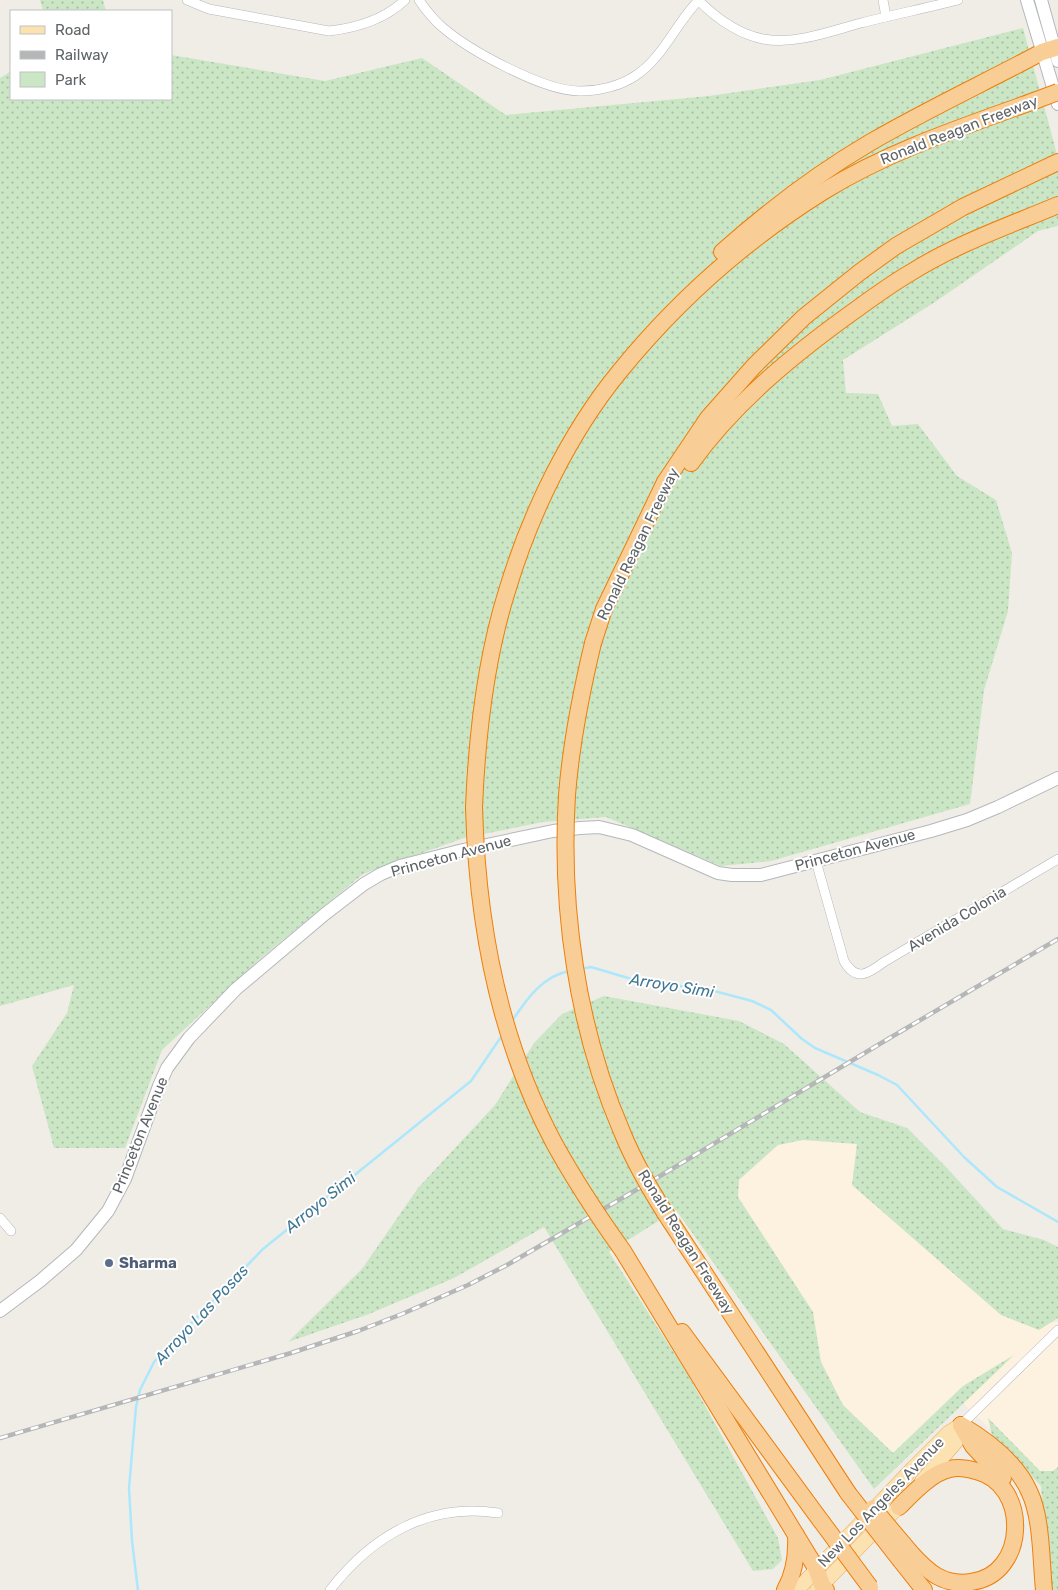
<svg xmlns="http://www.w3.org/2000/svg" width="1058" height="1590" font-family="Rubik,sans-serif">
  <defs>
    <pattern id="green-dots" width="8" height="8" patternUnits="userSpaceOnUse" patternTransform="scale(1.25)"><rect width="8" height="8" fill="#cbe6c5"/><path d="M2 2h.1M6 6h.1" fill="none" stroke="#a8bea4" stroke-width="1.8" stroke-linecap="round"/></pattern>
  </defs>
  <rect width="100%" height="100%" fill="#f0ede7"/>
  <path fill="#fdf1e0" d="M777,1138L856,1140L857,1181L1035,1322H1058V1471L1046,1484L958,1398L889,1463L835,1405L718,1176Z"/>
  <g fill="url(#green-dots)">
    <path d="M40,0H103L106,11H43Z"/>
    <path d="M1023,28L1058,158V226L1038,231L935,302L843,360L846,393L878,394L892,426L918,424L957,476L996,500L1012,553L1008,611L984,690L970,804L771,861L721,866L606,817L543,822L464,838L363,874L261,958L162,1050L125,1148H54L32,1066L67,1013L74,985L0,1006V78L11,71V99H171V55L325,81L422,58L506,115L709,96L820,80Z"/>
    <path d="M604,996L739,1021L784,1044L860,1112L907,1128L945,1166L1003,1229L1044,1240L1058,1247V1318L1039,1330L1001,1315L852,1185L857,1144L803,1140L778,1145L739,1180L738,1197L813,1312L821,1362L843,1405L893,1453L963,1386L1014,1355L874,1489L676,1210L609,1252L687,1373L778,1538L782,1560L773,1569L753,1571L544,1227L454,1278L369,1314L288,1342L362,1269L418,1188L495,1105L534,1043L562,1014Z"/>
    <path d="M988,1418L1040,1471H1053L1058,1467V1590H1050L1048,1580L1041,1486L992,1436Z"/>
  </g>
  <g fill="none" stroke-linecap="round" stroke-linejoin="round">
    <g stroke="#ace7fb" stroke-width="2.5">
      <path d="M580,969L591,967L645,983L703,988L752,1001L771,1010L802,1039L815,1048L878,1075L897,1085L964,1157L997,1187L1058,1222"/>
      <path d="M512,1021C526,1000 543,975 570,971"/>
      <path d="M138,1590L132,1541L129,1488L136,1407L140,1390L154,1362L263,1249L471,1081L503,1034"/>
    </g>
    <g stroke="#b2b6b9" stroke-width="10">
      <g id="street">
        <path d="M187,0L209,9L329,31C356,28 384,20 405,0"/>
        <path d="M419,0C425,9 432,18 441,26C468,50 545,92 581,91C599,91 620,86 635,76C664,57 675,24 699,0"/>
        <path d="M698,0C716,18 738,34 763,39C795,45 831,31 861,23C893,15 926,8 958,0"/>
        <path d="M883,0L886,17"/>
        <path d="M816,861L844,961C856,982 868,974 884,962L1058,859"/>
        <path d="M0,1218L11,1231"/>
        <path d="M961,1425L1058,1330"/>
        <path d="M330,1590C372,1536 429,1502 498,1513"/>
      </g>
    </g>
    <g stroke="#b3b8bb" stroke-width="14">
      <g id="secondary">
        <path d="M1027,0L1058,104"/>
        <path d="M1041,0L1058,61"/>
        <path d="M0,1311L40,1281L76,1250L108,1211L125,1179L159,1086L167,1068L189,1038L236,989L325,914L364,884L381,874L400,866L463,850L553,831L580,828L599,827L632,835L718,873L732,875H761L931,831L967,820L998,807L1058,778"/>
      </g>
    </g>
    <g stroke="#ecae64" stroke-width="15">
      <g id="primary">
        <path d="M922,1481L956,1442L961,1425"/>
        <path d="M797,1590L913,1468L948,1433L961,1425"/>
        <path d="M817,1590L906,1499"/>
      </g>
    </g>
    <g stroke="#ed7e0a" stroke-width="18">
      <g id="highway">
        <path d="M722,252C768,211 818,173 871,142C926,110 986,82 1042,52L1058,47"/>
        <path d="M691,463C734,403 794,354 854,311C872,298 891,284 910,273C956,244 1008,226 1058,205"/>
        <path d="M593,643L604,609L665,482L708,418L754,366L804,317L860,272L896,246L963,207L1058,162"/>
        <path d="M474,807C477,734 485,661 507,591C530,514 569,433 620,371C677,301 747,239 824,191C889,151 962,127 1034,101"/>
        <path d="M671,1222L848,1493"/>
        <path d="M623,1251L816,1568L822,1585L826,1590"/>
        <path d="M682,1332L821,1521"/>
        <path d="M961,1425C988,1441 1016,1462 1029,1491C1042,1517 1041,1561 1044,1590"/>
        <path d="M961,1425L973,1446L1003,1478"/>
        <path d="M899,1507C912,1494 931,1473 950,1469C958,1467 969,1469 976,1471C1030,1484 1028,1575 971,1582C943,1586 928,1572 910,1552"/>
        <path d="M901,1561L924,1590"/>
        <path d="M785,1590C794,1574 797,1554 796,1535"/>
      </g>
    </g>
    <use href="#street" stroke="#fff" stroke-width="9"/>
    <use href="#secondary" stroke="#fff" stroke-width="12"/>
    <use href="#primary" stroke="#fce2b1" stroke-width="14"/>
    <use href="#highway" stroke="#f9ce96" stroke-width="16"/>
    <g stroke="#b5b6b7" stroke-width="4.5">
      <path id="rail" d="M0,1438L291,1353L358,1331L402,1314L468,1285L507,1265L655,1179L888,1039L1058,939"/>
    </g>
    <use href="#rail" stroke="#fff" stroke-width="2.5" stroke-dasharray="8" stroke-linecap="butt"/>
    <g stroke="#ed7e0a" stroke-width="18" stroke-linecap="butt">
      <g id="highway-bridge">
        <path d="M1034,101L1058,92"/>
        <path d="M593,643C581,693 571,744 567,795C560,908 577,1028 622,1132C635,1164 652,1193 671,1222"/>
        <path d="M474,807C477,923 499,1040 554,1143C575,1181 598,1216 623,1251"/>
        <path d="M848,1493L901,1561"/>
        <path d="M873,1508L910,1552"/>
        <path d="M821,1521L870,1587"/>
      </g>
    </g>
    <use href="#highway-bridge" stroke="#f9ce96" stroke-width="16"/>
  </g>
  <circle fill="#5c6f8a" stroke="#fff" stroke-width="2" cx="109" cy="1263" r="5"/>
  <g text-anchor="middle" stroke-width="4" stroke-linejoin="round" paint-order="stroke">
    <g font-size="15" fill="#5f6467" stroke="#fff">
      <text transform="translate(959 130) rotate(-21)" y="5">Ronald Reagan Freeway</text>
      <text transform="translate(638 544) rotate(-64)" y="5">Ronald Reagan Freeway</text>
      <text transform="translate(855 850) rotate(-15)" y="5">Princeton Avenue</text>
      <text transform="translate(451 856) rotate(-15)" y="5">Princeton Avenue</text>
      <text transform="translate(957 919) rotate(-31)" y="5">Avenida Colonia</text>
      <text transform="translate(140 1135) rotate(-68)" y="5">Princeton Avenue</text>
      <text transform="translate(686 1242) rotate(58)" y="5">Ronald Reagan Freeway</text>
      <text transform="translate(881 1502) rotate(-46)" y="5">New Los Angeles Avenue</text>
    </g>
    <g font-size="15" font-weight="bold" fill="#4e5e75" stroke="#fff" text-anchor="start">
      <text x="119" y="1268">Sharma</text>
    </g>
    <g font-size="16" font-style="italic" fill="#3f7794" stroke="#fff">
      <text transform="translate(672 985) rotate(9)" y="6">Arroyo Simi</text>
      <text transform="translate(320 1202) rotate(-39)" y="6">Arroyo Simi</text>
      <text transform="translate(201 1314) rotate(-47)" y="6">Arroyo Las Posas</text>
    </g>
  </g>
  <rect x="10" y="10" width="162" height="90" fill="#ffffff" stroke="#bfc1c2"/>
  <rect x="20" y="26" width="25" height="8" fill="#fce2b1" stroke="#bfc1c2"/>
  <text x="55" y="35" font-size="15" fill="#5f6467">Road</text>
  <rect x="20" y="51" width="25" height="8" fill="#b5b6b7" stroke="#bfc1c2"/>
  <text x="55" y="60" font-size="15" fill="#5f6467">Railway</text>
  <rect x="20" y="72" width="25" height="15" fill="#cbe6c5" stroke="#bfc1c2"/>
  <text x="55" y="85" font-size="15" fill="#5f6467">Park</text>
</svg>
